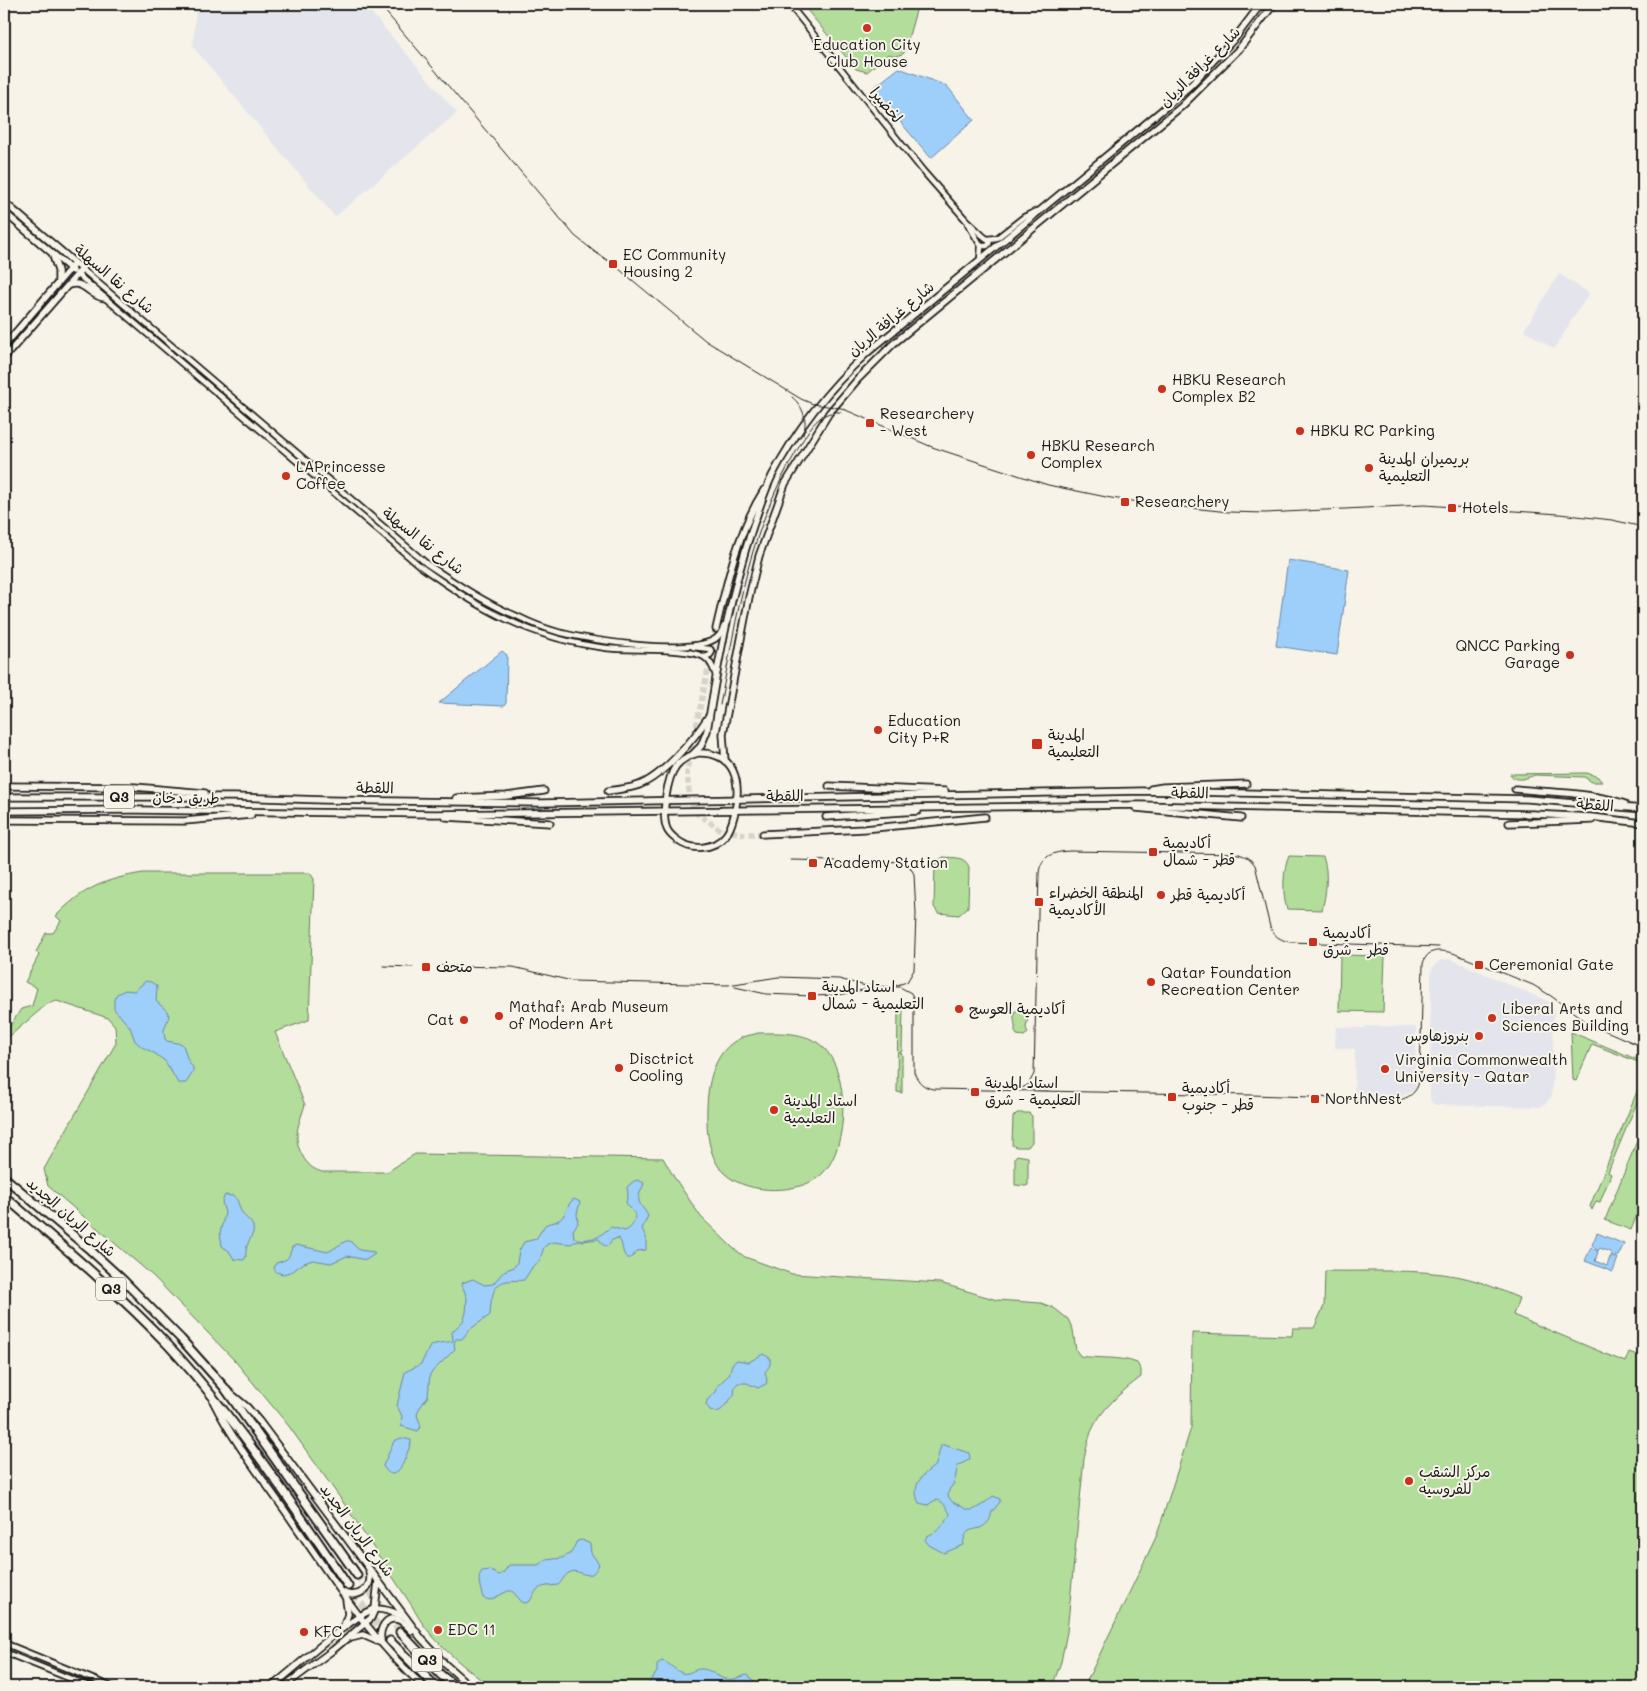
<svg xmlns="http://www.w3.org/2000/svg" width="1647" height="1691" font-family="Mali,'Playpen Sans Arabic',sans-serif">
  <rect width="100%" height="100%" fill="#f7f3e8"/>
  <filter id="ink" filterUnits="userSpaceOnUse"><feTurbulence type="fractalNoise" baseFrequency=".02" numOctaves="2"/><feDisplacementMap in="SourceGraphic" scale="10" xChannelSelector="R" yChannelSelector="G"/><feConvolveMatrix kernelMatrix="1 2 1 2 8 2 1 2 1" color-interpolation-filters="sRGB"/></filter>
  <g filter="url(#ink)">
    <g fill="#e4e5ec">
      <path d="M196,4H364L457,113L335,217L193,47Z"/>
      <path d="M1559,274L1589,293L1554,349L1524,330Z"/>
      <path d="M1451,959L1554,1004L1552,1096L1546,1103L1540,1107L1435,1105L1432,1103L1430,1099L1431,973L1434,966L1440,960Z"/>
      <path d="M1366,1026L1416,1027L1415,1089L1413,1091L1401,1097L1354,1096L1355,1049L1335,1048L1336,1027L1365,1028Z"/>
    </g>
    <g fill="#b3dd9b" stroke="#687c5c">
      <path d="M802,4H918L904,53L897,56L888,54L867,72L856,69Z"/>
      <path d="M1587,773L1598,777L1602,782H1592L1584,777L1535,775C1527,778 1516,783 1510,774Z"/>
      <path d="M1289,856L1323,857C1329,872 1326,895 1322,910L1287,909C1282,896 1283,868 1289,856Z"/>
      <path d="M943,857C954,858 965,856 969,867L968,907L959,915L938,913L934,907L935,864Z"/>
      <path d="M143,873H310L314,879L309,1020L275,1032L305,1105C299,1124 292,1136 302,1155C307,1164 312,1169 322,1172H387L415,1154L663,1158L674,1177L701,1217L733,1248L745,1257L792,1274L940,1283L997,1300L1041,1303L1054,1308L1068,1319L1073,1330L1076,1350L1080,1356C1099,1359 1120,1356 1137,1363L1141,1370V1377C1121,1392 1101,1409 1091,1432C1088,1441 1086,1450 1084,1459L1067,1632L1061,1662L1052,1687H490C461,1664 429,1640 412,1606L343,1502L288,1425L235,1361L153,1276L48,1186L44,1169L116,1043L115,1026L108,1018L57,1001L47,1004L4,1041V1035L21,1009L32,1006L37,988L25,982L39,955L36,952L46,933H53L61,921L56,916C83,888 105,879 143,873Z"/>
      <path d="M1340,955L1385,956L1383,1012L1339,1011Z"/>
      <path d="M898,1008H903L902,1051L900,1052L902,1054V1093L897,1092Z"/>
      <path d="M1020,1009L1029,1013L1026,1028L1028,1033L1024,1036L1017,1035L1015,1032C1016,1025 1013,1020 1014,1012Z"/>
      <path d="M1571,1032L1643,1062V1064L1592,1044L1576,1081L1573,1080Z"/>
      <path d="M758,1033C779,1033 806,1031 823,1047C850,1072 849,1147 823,1173C802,1195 748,1195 725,1174C712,1163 707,1139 707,1122C706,1092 710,1050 743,1037C747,1035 753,1035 758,1033Z"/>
      <path d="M1643,1077V1088L1608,1172L1611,1174L1600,1202L1596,1201L1592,1210L1590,1206Z"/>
      <path d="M1017,1113H1029L1032,1116V1142L1028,1147H1016L1012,1145L1013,1117Z"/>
      <path d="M1643,1126V1199L1631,1230L1605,1220Z"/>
      <path d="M1017,1155L1028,1157V1185L1026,1186L1015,1185V1157Z"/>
      <path d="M1325,1271C1370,1272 1417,1268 1461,1277C1481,1281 1500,1290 1519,1298L1513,1315L1625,1362L1629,1352L1643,1357V1687H1084L1157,1535L1191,1428L1192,1333L1292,1336L1293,1328H1314L1324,1306Z"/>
    </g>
    <g fill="#9ecffb" stroke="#6a87a2">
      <path d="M899,68L947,86L974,120L931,158L872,89Z"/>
      <path d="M1288,560L1349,570L1337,655L1276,646Z"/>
      <path d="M502,651L507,655L506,703L504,706L439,703Z"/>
      <path d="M146,981L151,982L157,986L156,1001L167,1011L169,1016L164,1030L165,1039L167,1041L182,1044C187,1052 185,1060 193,1067V1072L186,1083H178L165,1061L154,1053L142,1047L135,1041L130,1027L114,1009V999L117,994L125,990L134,991Z"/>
      <path d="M638,1180L644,1183C643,1188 640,1191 639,1196C637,1204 645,1209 648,1216L642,1229L646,1237V1250L637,1251L631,1258H627C621,1253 624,1244 618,1238L612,1240L609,1245L606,1246L603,1245L599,1239L574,1242L571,1244L552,1242L548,1244L544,1247L539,1262L533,1266L524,1280C518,1281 513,1280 507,1281C491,1283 491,1303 490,1315L469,1330L462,1339H456L454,1343L455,1349L430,1374L428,1396L419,1409L417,1415L421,1426L418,1431L401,1426L402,1416L397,1406L405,1372L421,1364L430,1346C438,1342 446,1343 453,1341L452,1332L463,1321L466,1313L467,1298L462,1285V1283L473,1279L484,1285L493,1284L504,1271L514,1267L517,1263L519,1251L524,1242L536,1239L545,1225C549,1223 553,1223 557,1221C567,1217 566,1204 574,1199L580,1202L577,1214L578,1223L573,1230L574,1238L583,1240L598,1237L611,1227L625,1231C632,1228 635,1222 635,1214L626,1203L628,1195L627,1187L634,1181Z"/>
      <path d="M225,1195L234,1196C240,1202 238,1208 243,1214C246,1219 252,1221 253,1227C256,1235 244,1242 246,1257L244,1260L234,1259L229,1251L222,1246L220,1233L225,1213L222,1202Z"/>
      <path d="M1597,1233L1624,1244L1618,1256H1611L1612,1253L1600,1248L1598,1251L1592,1245Z"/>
      <path d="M346,1241H350L359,1250L374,1252L375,1254L366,1260L347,1256L331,1263L313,1260L304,1263L293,1271L283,1274L276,1272L274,1268L276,1263C289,1259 288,1260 292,1247L296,1245L328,1252Z"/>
      <path d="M1591,1247L1598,1252L1595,1261L1607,1266L1610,1257L1618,1258L1613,1272L1585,1261Z"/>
      <path d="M763,1354L770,1358C771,1365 769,1367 765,1372L767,1380L766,1384L758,1388L747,1383H738L735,1386L734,1395L721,1410L717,1412L710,1410L706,1405L707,1400L716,1392L718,1385L729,1375L732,1364L737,1360L749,1362Z"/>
      <path d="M401,1438L411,1440V1443C407,1453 397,1490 383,1466L394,1441Z"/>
      <path d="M941,1445H944L969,1453L970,1459L958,1466L954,1483L949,1490L948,1495C950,1501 954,1503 959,1505C963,1507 966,1510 970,1510C975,1511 989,1500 993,1496L1000,1499V1502C998,1505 994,1509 992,1512C990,1516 991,1520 987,1523C976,1535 966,1522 963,1545L944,1553L929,1545L925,1540L927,1536C943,1529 940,1527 950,1515C949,1510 942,1499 936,1500C934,1500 930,1504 928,1505L919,1503C910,1485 923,1474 936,1465Z"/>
      <path d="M582,1540L590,1544L591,1553L599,1564C590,1586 579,1566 569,1573C564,1575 562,1582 558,1585C552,1586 542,1585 537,1590C531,1596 533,1601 525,1603L522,1602L512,1591H508L490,1600L483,1598C481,1590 476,1578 482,1571L489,1570L499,1575L503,1573L509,1565H538L546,1560L562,1558L571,1553L577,1541Z"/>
      <path d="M662,1661C670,1663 674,1670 682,1673C689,1675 694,1669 700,1669C709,1668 717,1677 725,1679C734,1681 740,1676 748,1675L759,1687H667L664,1684C659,1684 655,1688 650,1687L648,1684L657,1672V1664Z"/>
    </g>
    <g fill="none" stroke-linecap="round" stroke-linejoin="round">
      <path stroke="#d6d3c9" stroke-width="5.5" stroke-dasharray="5.5 3" stroke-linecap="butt" d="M716,629L687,772L690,800L696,813L721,830L745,834H763"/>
      <g stroke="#d6d3c9" stroke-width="7" stroke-dasharray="7 3.5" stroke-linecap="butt">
        <path d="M357,1575L400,1632"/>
        <path d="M348,1586L390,1641"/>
      </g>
      <g stroke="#1c1c1c" stroke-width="8">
        <g id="minor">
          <path d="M789,4L923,171L966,220L982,235L987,239L997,238L1024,217L1037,211"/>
          <path d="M4,5L6,4"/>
          <path d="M968,224L981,246L980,260"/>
          <path d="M981,246H987L989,244L990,239"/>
          <path d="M82,269L427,564C457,584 485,603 519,617C531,623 544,628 558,632C589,640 688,656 715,639C720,636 722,631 724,626"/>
          <path d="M77,274L420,566C479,609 532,639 606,648C628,651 689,647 704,657C711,661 714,669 716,676"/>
          <path d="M693,647L710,649L712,652L710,655L705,657"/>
          <path d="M4,1643L112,1687"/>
          <path d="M4,1652L91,1687"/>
        </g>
      </g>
      <g stroke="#1c1c1c" stroke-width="9">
        <g id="major">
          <path d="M4,202L82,269L4,358"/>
          <path d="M4,212L73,271"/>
          <path d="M53,256L58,271V283"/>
          <path d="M69,285C85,280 90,297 105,298"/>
          <path d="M4,346L75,263"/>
          <path d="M716,629C727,581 738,531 764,490"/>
          <path d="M698,753C736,752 741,782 735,812C733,820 731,830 725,836C713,850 691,851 677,840C673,837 669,834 667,829C661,815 667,778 676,766C682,759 690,755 698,753Z"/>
          <path d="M693,754L701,746L707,731C718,662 731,592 753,526C759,510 764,492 772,476C796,430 828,389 867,353L1162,110L1192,84L1214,60L1235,38L1261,4"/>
          <path d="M725,761L723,734L749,597L759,556L785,484L829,413L858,379L893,344L1182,106L1239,49L1274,4"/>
          <path d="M4,786L135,787L205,793"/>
          <path d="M829,786L945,791"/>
          <path d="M1151,789L1163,787L1246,784"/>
          <path d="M1515,789C1551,793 1591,792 1625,804"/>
          <path d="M608,791C618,789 629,789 639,785C663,776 695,738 708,717"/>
          <path d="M4,797H235L324,800L541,803L1142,791L1528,799L1643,809"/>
          <path d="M456,798L506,796L544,791"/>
          <path d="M1136,808L1241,818"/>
          <path d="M4,811L136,810L434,814L1140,805L1533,814L1591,817L1643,823"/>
          <path d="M446,817L550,823"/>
          <path d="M826,817L918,811"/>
          <path d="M4,820L185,821L251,815"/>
          <path d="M1509,823L1592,820"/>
          <path d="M763,834L864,829L985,817"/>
          <path d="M229,1392L247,1407L259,1421L421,1638L445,1664L471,1687"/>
          <path d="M213,1401C233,1441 262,1478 288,1515C329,1574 370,1639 424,1687"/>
          <path d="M342,1592C357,1600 374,1589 369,1572"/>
          <path d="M343,1628L348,1614L346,1600"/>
          <path d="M351,1638L363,1635L379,1642"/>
          <path d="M381,1640C379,1629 386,1615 399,1620C404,1622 408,1627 412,1631"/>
          <path d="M271,1687C291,1672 356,1612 375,1609C385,1608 395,1613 405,1617"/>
          <path d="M283,1687L333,1650L371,1618L375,1609L378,1581"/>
        </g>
      </g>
      <g stroke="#1c1c1c" stroke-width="11">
        <g id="highway">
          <path d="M4,1177L88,1248L123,1280L181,1339L224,1387L357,1575"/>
          <path d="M4,1196C60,1244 118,1292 169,1346C237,1420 292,1503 348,1586"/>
          <path d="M400,1632L441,1675L456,1687"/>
          <path d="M390,1641L436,1687"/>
        </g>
      </g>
      <use href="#minor" stroke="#f7f3e8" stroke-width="4.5"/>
      <use href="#major" stroke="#f7f3e8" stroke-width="5.5"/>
      <use href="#highway" stroke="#f7f3e8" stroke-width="7"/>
      <g stroke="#1c1c1c" stroke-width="1">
        <path d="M379,4L575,236L595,252L613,264L706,341L801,399L813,404L841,408L932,447L1048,485L1111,498L1153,504L1229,512L1265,513L1424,505L1559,514L1612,520L1643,527"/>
        <path d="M792,397C804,407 808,421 803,435"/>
        <path d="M720,705C738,613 747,535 796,452C807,434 816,410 841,412"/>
        <path d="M791,860L835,861"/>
        <path d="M854,860L901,862L910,867L914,874L916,914L914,970L907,982L894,986"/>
        <path d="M383,966L413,967"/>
        <path d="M439,966L513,967L572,981L728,985L778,977L839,979L866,986L900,987L911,993L914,999V1072C918,1082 923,1087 933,1089L1252,1095L1400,1100C1413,1096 1418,1090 1420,1077L1423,964C1427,948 1440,950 1453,953L1533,985L1551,996L1588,1023L1643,1047"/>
        <path d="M735,987L766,994L812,996L839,995L868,989"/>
        <path d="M1017,1090L1028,1085L1034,1074L1039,873C1041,855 1054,852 1070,851L1239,854L1249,858L1255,865L1270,927C1274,936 1280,940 1290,942L1439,947"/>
      </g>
    </g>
  </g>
  <g fill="#c8321e" stroke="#f7f3e8" stroke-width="2">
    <circle cx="867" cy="28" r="5"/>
    <rect x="608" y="259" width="10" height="10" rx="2.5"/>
    <circle cx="1162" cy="389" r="5"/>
    <rect x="865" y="418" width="10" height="10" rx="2.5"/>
    <circle cx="1300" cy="431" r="5"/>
    <circle cx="1031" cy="455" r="5"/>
    <circle cx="1369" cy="468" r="5"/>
    <circle cx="286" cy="476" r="5"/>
    <rect x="1120" y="497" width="10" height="10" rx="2.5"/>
    <rect x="1447" y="503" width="10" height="10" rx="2.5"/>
    <circle cx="1570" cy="655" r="5"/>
    <circle cx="878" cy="730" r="5"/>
    <rect x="1031" y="738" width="12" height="12" rx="2.5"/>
    <rect x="1148" y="847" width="10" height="10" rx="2.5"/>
    <rect x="808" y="858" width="10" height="10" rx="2.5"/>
    <circle cx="1161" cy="895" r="5"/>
    <rect x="1034" y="897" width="10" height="10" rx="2.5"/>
    <rect x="1308" y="937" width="10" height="10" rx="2.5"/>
    <rect x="1474" y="960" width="10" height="10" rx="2.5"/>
    <rect x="421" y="962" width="10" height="10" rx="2.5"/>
    <circle cx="1151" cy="982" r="5"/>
    <rect x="807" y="991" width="10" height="10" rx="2.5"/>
    <circle cx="959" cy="1009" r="5"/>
    <circle cx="499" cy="1016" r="5"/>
    <circle cx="1492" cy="1018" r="5"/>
    <circle cx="464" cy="1020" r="5"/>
    <circle cx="1479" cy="1036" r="5"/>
    <circle cx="619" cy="1068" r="5"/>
    <circle cx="1385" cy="1069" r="5"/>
    <rect x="970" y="1087" width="10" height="10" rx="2.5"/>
    <rect x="1167" y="1092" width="10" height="10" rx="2.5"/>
    <rect x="1310" y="1094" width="10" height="10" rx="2.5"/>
    <circle cx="774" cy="1110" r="5"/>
    <circle cx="1409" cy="1481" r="5"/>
    <circle cx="438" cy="1630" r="5"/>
    <circle cx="304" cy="1632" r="5"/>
  </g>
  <g text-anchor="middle" stroke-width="4" stroke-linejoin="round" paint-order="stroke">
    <g fill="#f7f3e8" stroke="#5e5c59" stroke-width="1">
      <rect x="104" y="785.5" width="30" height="23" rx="4"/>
      <rect x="96" y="1277.5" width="30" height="23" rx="4"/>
      <rect x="412" y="1648.5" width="30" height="23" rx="4"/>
    </g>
    <g font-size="14" font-weight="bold" fill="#1c1c1c">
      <text x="119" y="802">Q3</text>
      <text x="111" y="1294">Q3</text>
      <text x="427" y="1665">Q3</text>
    </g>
    <g font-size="15" fill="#1c1c1c" stroke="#f7f3e8" text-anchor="start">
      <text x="867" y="50" text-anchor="middle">Education City<tspan x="867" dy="17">Club House</tspan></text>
      <text x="623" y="260">EC Community<tspan x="623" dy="17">Housing 2</tspan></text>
      <text x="1172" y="385">HBKU Research<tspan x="1172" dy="17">Complex B2</tspan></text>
      <text x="880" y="419">Researchery<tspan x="880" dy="17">- West</tspan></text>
      <text x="1310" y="436">HBKU RC Parking</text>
      <text x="1041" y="451">HBKU Research<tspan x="1041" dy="17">Complex</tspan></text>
      <text x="1379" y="464">بريميران المدينة<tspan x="1379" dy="17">التعليمية</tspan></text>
      <text x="296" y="472">LAPrincesse<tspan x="296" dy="17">Coffee</tspan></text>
      <text x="1135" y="507">Researchery</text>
      <text x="1462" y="513">Hotels</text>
      <text x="1560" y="651" text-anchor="end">QNCC Parking<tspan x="1560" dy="17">Garage</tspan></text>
      <text x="888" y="726">Education<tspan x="888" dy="17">City P+R</tspan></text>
      <text x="1048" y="740">المدينة<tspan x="1048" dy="17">التعليمية</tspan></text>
      <text x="1163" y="848">أكاديمية<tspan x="1163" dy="17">قطر - شمال</tspan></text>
      <text x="823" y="868">Academy Station</text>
      <text x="1049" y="898">المنطقة الخضراء<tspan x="1049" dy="17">الأكاديمية</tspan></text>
      <text x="1171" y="900">أكاديمية قطر</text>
      <text x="1323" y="938">أكاديمية<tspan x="1323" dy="17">قطر - شرق</tspan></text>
      <text x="1489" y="970">Ceremonial Gate</text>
      <text x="436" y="972">متحف</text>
      <text x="1161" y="978">Qatar Foundation<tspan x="1161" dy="17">Recreation Center</tspan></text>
      <text x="822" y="992">استاد المدينة<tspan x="822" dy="17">التعليمية - شمال</tspan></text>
      <text x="509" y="1012">Mathaf: Arab Museum<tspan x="509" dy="17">of Modern Art</tspan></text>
      <text x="969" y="1014">أكاديمية العوسج</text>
      <text x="1502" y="1014">Liberal Arts and<tspan x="1502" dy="17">Sciences Building</tspan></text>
      <text x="454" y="1025" text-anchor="end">Cat</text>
      <text x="1469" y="1041" text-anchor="end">بنروزهاوس</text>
      <text x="629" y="1064">Disctrict<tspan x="629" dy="17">Cooling</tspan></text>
      <text x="1395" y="1065">Virginia Commonwealth<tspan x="1395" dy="17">University - Qatar</tspan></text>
      <text x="985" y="1088">استاد المدينة<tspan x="985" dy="17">التعليمية - شرق</tspan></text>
      <text x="1182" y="1093">أكاديمية<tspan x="1182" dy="17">قطر - جنوب</tspan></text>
      <text x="1325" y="1104">NorthNest</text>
      <text x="784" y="1106">استاد المدينة<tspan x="784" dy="17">التعليمية</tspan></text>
      <text x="1419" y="1477">مركز الشقب<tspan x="1419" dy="17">للفروسيه</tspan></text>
      <text x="448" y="1635">EDC 11</text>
      <text x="314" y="1637">KFC</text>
    </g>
    <g font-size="15" fill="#1c1c1c" stroke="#f7f3e8">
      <text transform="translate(1200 67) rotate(-45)" y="5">شارع غرافة الريان</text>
      <text transform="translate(886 105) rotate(51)" y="5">لخضيرا</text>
      <text transform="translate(114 279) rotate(40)" y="5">شارع نقا السهلة</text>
      <text transform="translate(891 319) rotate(-40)" y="5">شارع غرافة الريان</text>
      <text transform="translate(423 541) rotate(38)" y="5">شارع نقا السهلة</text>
      <text transform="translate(375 788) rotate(1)" y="5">اللقطة</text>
      <text transform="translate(1190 793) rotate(1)" y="5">اللقطة</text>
      <text x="785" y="801">اللقطة</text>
      <text transform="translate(186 798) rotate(1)" y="5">طريق دخان</text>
      <text transform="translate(1595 805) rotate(4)" y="5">اللقطة</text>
      <text transform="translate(71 1217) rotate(41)" y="5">شارع الريان الجديد</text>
      <text transform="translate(357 1530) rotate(53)" y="5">شارع الريان الجديد</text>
    </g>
  </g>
  <rect width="1647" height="1691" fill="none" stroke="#f7f3e8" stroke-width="20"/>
  <rect x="10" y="10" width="1627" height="1671" fill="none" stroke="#1c1c1c" stroke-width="2" filter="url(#ink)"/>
</svg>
